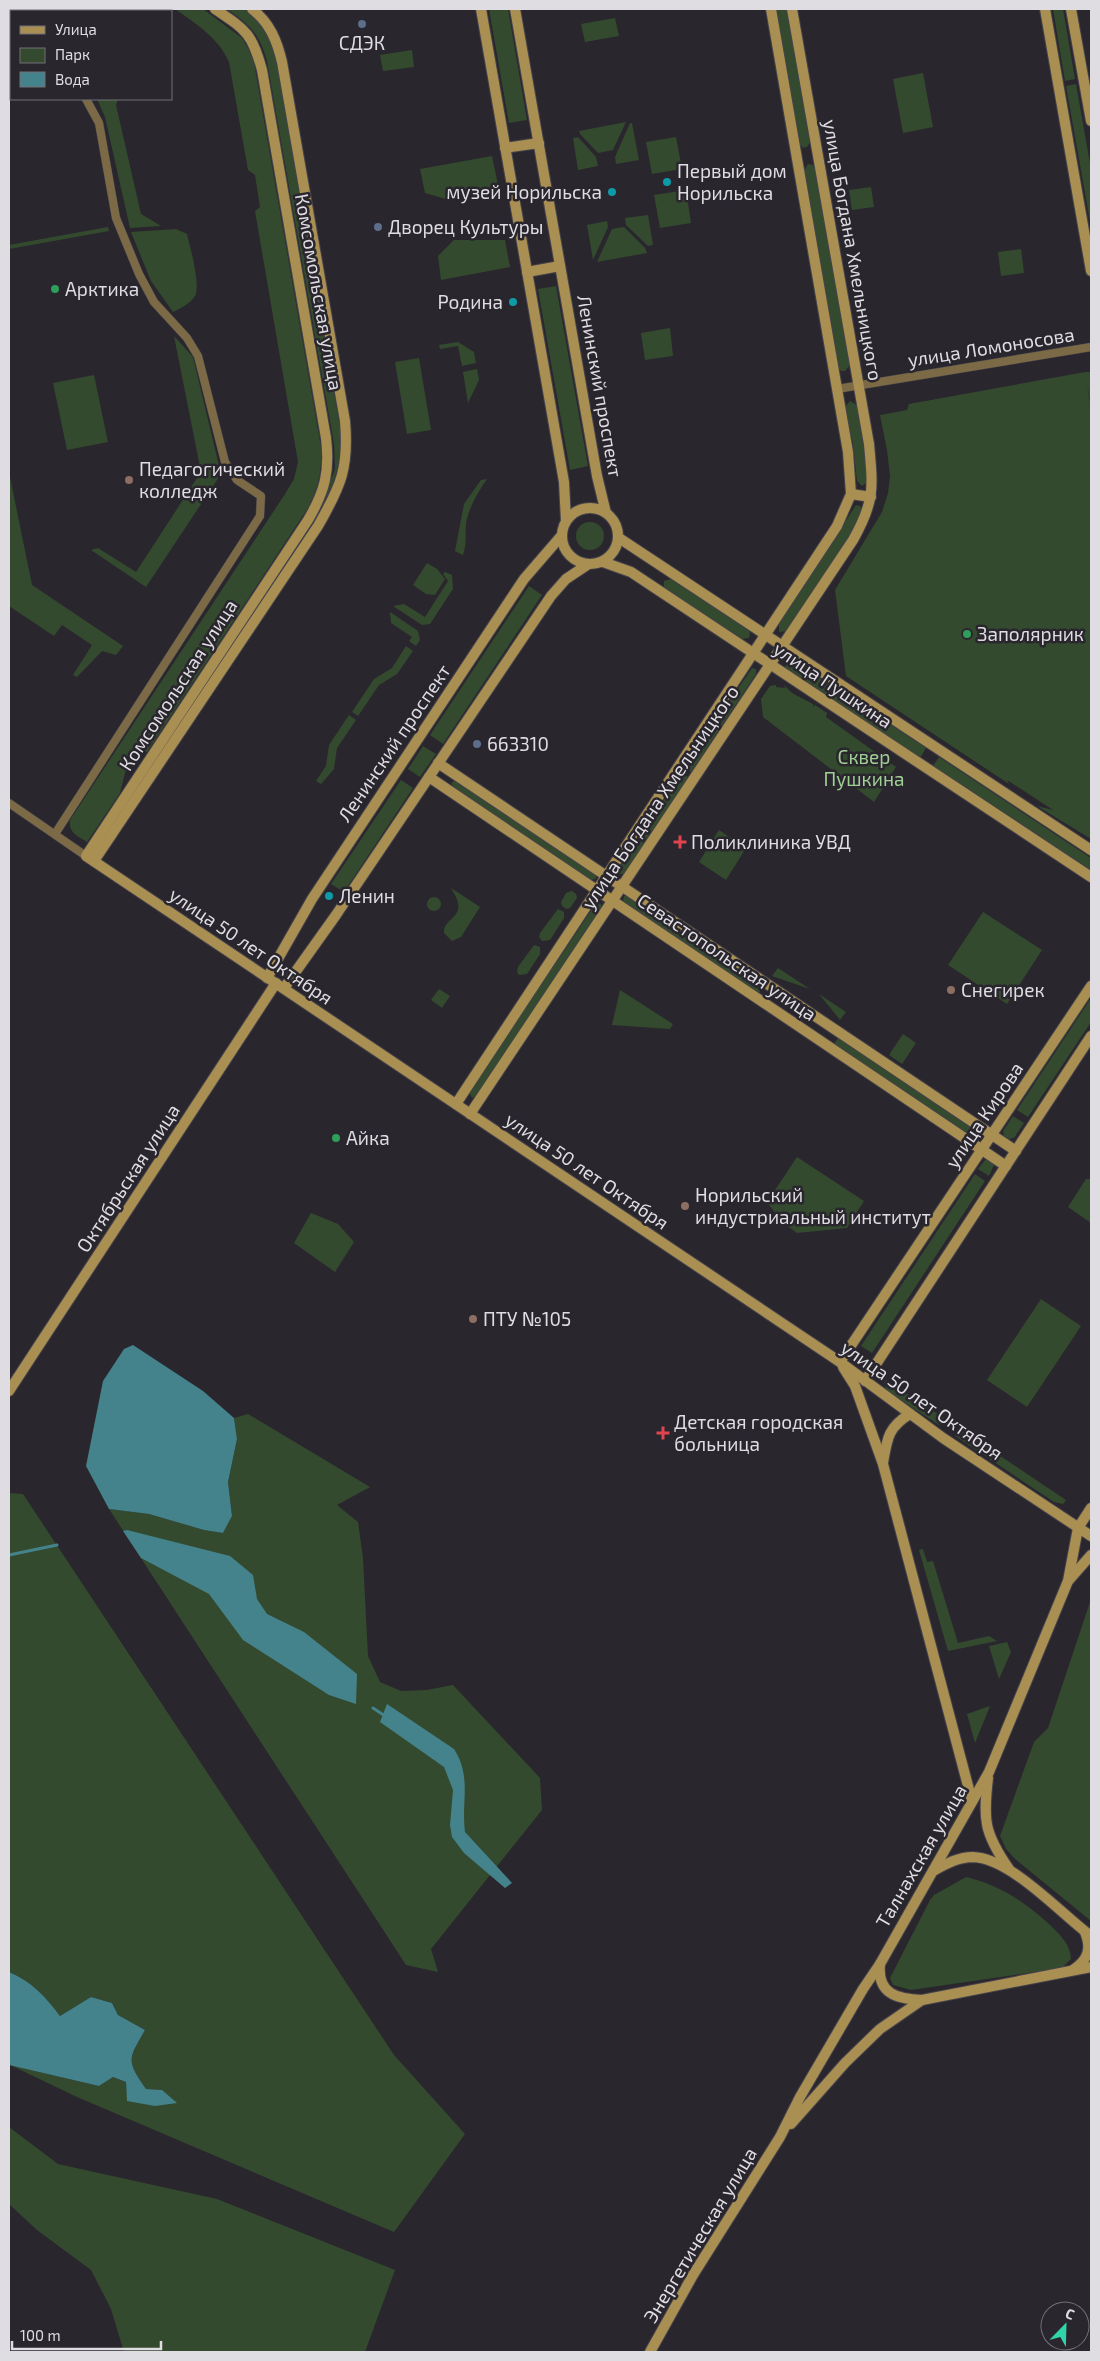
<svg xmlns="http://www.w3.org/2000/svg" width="1100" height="2361" font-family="'Exo 2',sans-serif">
  <rect width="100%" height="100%" fill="#29262e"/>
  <g fill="#344a2e">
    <path d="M175,9H203L242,38L253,57L321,447C322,469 319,487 308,508L147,752H139L125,773L120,793L87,842C78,836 68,833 70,820L285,494L294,479L298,462L255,211L260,207L255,175L248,170L229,62C218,37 196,24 175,9Z"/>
    <path d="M227,9C231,9 239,7 243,9C262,15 271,41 276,58L340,427C342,462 336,482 319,512L335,469L334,444L267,61C259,33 250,25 227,9Z"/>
    <path d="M489,9H508L527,120L509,123Z"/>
    <path d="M775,9H787L811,141L807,147L803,148L799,143Z"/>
    <path d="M1053,9H1063L1075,79L1065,81Z"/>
    <path d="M615,18L619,36L585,42L581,24Z"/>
    <path d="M412,50L414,67L383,71L380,55Z"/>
    <path d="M923,73L933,127L903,133L893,79Z"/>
    <path d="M1076,84L1091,169V227L1066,86Z"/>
    <path d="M97,99H118L116,105L141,214L161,226L130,228L105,117Z"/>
    <path d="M626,122L613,150L598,153L580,134L579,131Z"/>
    <path d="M630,123H632L639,160L616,164L615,157Z"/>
    <path d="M578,137L596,157L598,166L578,170L573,138Z"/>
    <path d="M676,137L682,169L652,174L646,142Z"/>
    <path d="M492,156L498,185L449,200L425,193L420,169Z"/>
    <path d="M808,164L813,165L815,169L850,365L845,371H841L838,367L804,171Z"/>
    <path d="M871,187L874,207L852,210L849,190Z"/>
    <path d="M686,190L691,223L660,228L654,195Z"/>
    <path d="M648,215L653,245L648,246L626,225L625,218Z"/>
    <path d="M607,221L608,227L593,260L587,225Z"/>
    <path d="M108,227L109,231L9,249V245Z"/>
    <path d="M624,227L645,248L647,253L597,262L612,229Z"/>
    <path d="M176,229L187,234C190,247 201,285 195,296C190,304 181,308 173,312L151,281L131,232Z"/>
    <path d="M454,240H505L510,267L441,280L438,256Z"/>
    <path d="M1021,249L1024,273L1001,276L998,252Z"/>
    <path d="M556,286L588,466L570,470L538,289Z"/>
    <path d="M670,328L673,356L645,360L641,333Z"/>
    <path d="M174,336L193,357L221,474L146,587L91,550L98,548L136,572L201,472Z"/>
    <path d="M458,342L474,352L476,363L462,366L458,346L440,349L439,345Z"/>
    <path d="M419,358L431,430L407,434L395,362Z"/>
    <path d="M477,369L479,380L468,403L463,372Z"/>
    <path d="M1085,372H1091V403L1087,385L1091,408V839L1037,806L1053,810L1007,780L1009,784L846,676L835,590L882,512L888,493L890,476L887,450L880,415L907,410L909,404Z"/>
    <path d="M94,375L108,442L67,450L53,383Z"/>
    <path d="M850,401L857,405L864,442L867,482L862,486L857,481L853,444L845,407Z"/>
    <path d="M9,472L32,585L123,646L116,655L102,651L77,677L73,675L92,645L62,625L54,636L9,606Z"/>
    <path d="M487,479C478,492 469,507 466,523C465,534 467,544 463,555L455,551L464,504L481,480Z"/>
    <path d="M856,505L860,506L863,510L849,537L787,631L779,632V624Z"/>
    <circle cx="590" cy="536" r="14"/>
    <path d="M427,563L437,569L445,579L435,595L426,594L413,585Z"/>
    <path d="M445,572L452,575L453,589L430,624L422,625L393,606L404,604L425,617L448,581L443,574Z"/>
    <path d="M671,579L748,629L750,633L749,638L741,639L664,588V581Z"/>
    <path d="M529,586L542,595L443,744L430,735Z"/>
    <path d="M390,612L418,631L420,640L416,646L409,641L412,637L391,623Z"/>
    <path d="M406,646L413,651L397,674L379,685L358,716L352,712L374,679L392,668Z"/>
    <path d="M790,659L926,748L920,758L784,668Z"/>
    <path d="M752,668L756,669V674L691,772L684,768Z"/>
    <path d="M776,685V687L785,688L784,685L792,693L813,704V707L815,705L827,713L826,717L896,767L874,802L763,717L761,699L770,686Z"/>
    <path d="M349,715L356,720L337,748L334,769L321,784L316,781L326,766L329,745Z"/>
    <path d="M423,746L436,754L420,777L408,769Z"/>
    <path d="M939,757L1091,858V870L933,766Z"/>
    <path d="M681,772L688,777L625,874H619L617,870Z"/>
    <path d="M401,780L413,788L344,892L331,884Z"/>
    <path d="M456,780L596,875V879L590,880L453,787L451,783Z"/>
    <path d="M719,830L746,848L726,880L699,862Z"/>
    <path d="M451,888L480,907L461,937L452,941L444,933C444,915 471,919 451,888Z"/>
    <path d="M572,891L576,894L577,898L570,908L566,909L562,906L561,902L566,893Z"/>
    <path d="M624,896H628L763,987L758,994L623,902Z"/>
    <circle cx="434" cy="904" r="7"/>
    <path d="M597,902L601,904V908L476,1096L472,1098L469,1092Z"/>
    <path d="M558,909L564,912V918L550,940L542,941L539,937L540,933Z"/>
    <path d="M983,912L1042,950L1007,1004L948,965Z"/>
    <path d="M534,945L540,947V954L527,974L519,975L517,972L518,967Z"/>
    <path d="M778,968L810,989L772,976Z"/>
    <path d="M439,989L450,996L442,1008L431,1000Z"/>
    <path d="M620,990L673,1024L670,1029L612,1025Z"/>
    <path d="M819,994L846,1012L840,1020Z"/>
    <path d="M1091,998V1022L1028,1117L1017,1110Z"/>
    <path d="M903,1034L916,1043L902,1064L889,1055Z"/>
    <path d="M838,1038L970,1127V1132L966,1133L834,1044Z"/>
    <path d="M1013,1116L1024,1123L1014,1138L1008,1139L1004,1136L1003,1131Z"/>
    <path d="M797,1157L864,1201L847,1228L797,1233L782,1222L767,1202Z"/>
    <path d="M985,1160H990L994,1165L989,1176L978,1169Z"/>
    <path d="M975,1174L985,1181L872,1353L861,1346Z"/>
    <path d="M1086,1179H1091V1223L1068,1207Z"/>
    <path d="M311,1213L338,1224L354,1242L335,1272L294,1243Z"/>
    <path d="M1041,1299L1081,1326L1027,1407L987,1380Z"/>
    <path d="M886,1380L944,1418L939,1425L887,1391L884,1383Z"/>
    <path d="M248,1414L370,1487L337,1505L358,1522L363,1558L368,1656L380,1682L401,1691L427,1690L453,1685L540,1778L542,1810L431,1949L438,1972L406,1965L109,1509L149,1514L204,1530L223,1533L232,1516L228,1482L237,1439L234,1418Z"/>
    <path d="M960,1429L1066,1500L1063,1504L1054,1502L955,1436Z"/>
    <path d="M9,1493L23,1494L394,2055L465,2134L394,2232L77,2097L10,2065L99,2086L113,2077L126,2082L128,2101L162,2090L146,2089C126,2060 128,2061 145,2030L118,2015L112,2003L91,1997L60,2016C46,1997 31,1981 9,1972Z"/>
    <path d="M923,1549L927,1562L933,1561L958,1643L989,1636L997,1641L948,1651L919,1550Z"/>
    <path d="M1091,1599V1921L1015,1859L1006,1849L1000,1836L1034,1742L1048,1728Z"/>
    <path d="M1007,1642L1011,1652L999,1679L989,1646Z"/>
    <path d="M990,1706L975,1743L967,1714Z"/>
    <path d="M966,1877C999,1885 1024,1901 1049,1924C1060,1935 1070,1943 1071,1959L1062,1968L911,1990L893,1985L890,1978L930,1900L934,1895Z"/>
    <path d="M9,2127L58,2164L217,2199L395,2270L365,2352H124L111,2309L91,2270L37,2230L9,2204Z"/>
  </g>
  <g fill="#44838b">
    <path d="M133,1345L203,1391L234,1418L237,1439L228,1482L232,1516L223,1533L204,1530L149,1514L109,1509L86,1466L103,1381L124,1349Z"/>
    <path d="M127,1530L230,1556L253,1575L257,1599L267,1614L304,1632L357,1674L356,1704L329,1695L243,1640L209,1594L141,1558L123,1531Z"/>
    <path d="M387,1704L454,1749C472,1777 461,1801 465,1832L512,1883L505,1888L464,1853L452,1837L450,1825L453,1790L444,1767L380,1722Z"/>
    <path d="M9,1972C31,1981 46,1997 60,2016L91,1997L112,2003L118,2015L145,2030C128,2060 126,2060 146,2089L162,2090L177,2103L155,2106L127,2101L126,2082L113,2077L99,2086L9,2065Z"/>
  </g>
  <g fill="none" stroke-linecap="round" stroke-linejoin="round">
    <g stroke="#44838b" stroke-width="3">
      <path d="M9,1555L57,1545"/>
      <path d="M373,1708L385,1716"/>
    </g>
    <g stroke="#46434b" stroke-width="9">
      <g id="street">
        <path d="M9,10V9"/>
        <path d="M9,31L11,32"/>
        <path d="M837,389L1091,347"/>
        <path d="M9,803L86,856"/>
        <path d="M55,834L260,516L261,496L237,480L225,462L198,356L187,338L154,302L139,274L116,218L99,123L86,99"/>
      </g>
    </g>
    <g stroke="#46434b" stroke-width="12">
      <g id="secondary">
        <path d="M215,9C246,30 252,33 262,70L326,438C330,471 325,491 308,520L86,856L840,1362L943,1438L1091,1536"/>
        <path d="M481,9L564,482L566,521"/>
        <path d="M515,9L597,476L606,513"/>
        <path d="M1045,9L1091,271"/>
        <path d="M1071,9L1091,121"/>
        <path d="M505,148L539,143"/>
        <path d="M527,272L560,266"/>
        <path d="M851,494L871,497"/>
        <circle cx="590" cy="536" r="28"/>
        <path d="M619,538L1091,850"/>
        <path d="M603,562L631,572L1091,877"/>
        <path d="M438,763L1016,1151"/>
        <path d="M429,777L1006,1166"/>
        <path d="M94,861L318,526C341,486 349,468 345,421L282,62C277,41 270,23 252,9"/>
        <path d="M267,978L312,899L524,579L562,535"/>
        <path d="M284,988L336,915L551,596L566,579L587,565"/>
        <path d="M456,1104L837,526L851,494L848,452L771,9"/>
        <path d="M470,1114L853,540C875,501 873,488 869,444L792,9"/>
        <path d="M840,1362L1091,986"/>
        <path d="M843,1367L855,1386L883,1464L972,1801"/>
        <path d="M865,1381L1091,1036"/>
        <path d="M9,1391L276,983"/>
        <path d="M883,1463C887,1439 888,1427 910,1414"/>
        <path d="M1069,1580L1091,1555"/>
        <path d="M988,1778C983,1820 984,1833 1009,1869"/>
        <path d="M933,1871C946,1864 958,1857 973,1857C1011,1858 1061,1914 1091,1936"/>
        <path d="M880,1964C877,1994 897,1999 922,2000L1091,1967"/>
        <path d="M1073,1970C1088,1960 1092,1949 1085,1932"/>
        <path d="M791,2124L845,2063L880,2029L922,2000"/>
        <path d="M650,2352L693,2275L780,2137L800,2097L863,1989L880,1964L989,1772L1068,1581L1078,1528L1091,1508"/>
      </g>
    </g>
    <use href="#street" stroke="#7b6a45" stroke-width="8"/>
    <use href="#secondary" stroke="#aa8f53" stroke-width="10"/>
  </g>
  <g fill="#5c6f8a" stroke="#29262e" stroke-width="2">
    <circle cx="362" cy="24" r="5"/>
    <circle cx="378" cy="227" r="5"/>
    <circle cx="477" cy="744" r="5"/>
  </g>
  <g fill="#0f9aa8" stroke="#29262e" stroke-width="2">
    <circle cx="667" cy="182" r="5"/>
    <circle cx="612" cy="192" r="5"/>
    <circle cx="513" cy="302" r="5"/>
    <circle cx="329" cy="896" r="5"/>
  </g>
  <g fill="#2e9e5b" stroke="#29262e" stroke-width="2">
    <circle cx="55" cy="289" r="5"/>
    <circle cx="967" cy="634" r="5"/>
    <circle cx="336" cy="1138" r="5"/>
  </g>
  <g fill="#8d6e63" stroke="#29262e" stroke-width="2">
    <circle cx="129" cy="480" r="5"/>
    <circle cx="951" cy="990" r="5"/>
    <circle cx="685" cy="1206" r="5"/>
    <circle cx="473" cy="1319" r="5"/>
  </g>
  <g fill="#e0444e" stroke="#29262e" stroke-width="2">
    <path d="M677.5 834.5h5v5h5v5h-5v5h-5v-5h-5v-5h5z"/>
    <path d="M660.5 1425.5h5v5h5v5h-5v5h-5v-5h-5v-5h5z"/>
  </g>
  <g text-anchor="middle" stroke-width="5" stroke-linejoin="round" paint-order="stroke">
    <g font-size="19" fill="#dfdde2" stroke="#29262e" text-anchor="start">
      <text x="362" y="50" text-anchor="middle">СДЭК</text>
      <text x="677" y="178">Первый дом<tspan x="677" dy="22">Норильска</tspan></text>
      <text x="602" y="199" text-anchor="end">музей Норильска</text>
      <text x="388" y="234">Дворец Культуры</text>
      <text x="65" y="296">Арктика</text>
      <text x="503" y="309" text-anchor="end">Родина</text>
      <text x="139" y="476">Педагогический<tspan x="139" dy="22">колледж</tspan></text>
      <text x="977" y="641">Заполярник</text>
      <text x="487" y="751">663310</text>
      <text x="691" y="849">Поликлиника УВД</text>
      <text x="339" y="903">Ленин</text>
      <text x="961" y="997">Снегирек</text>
      <text x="346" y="1145">Айка</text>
      <text x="695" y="1202">Норильский<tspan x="695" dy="22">индустриальный институт</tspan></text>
      <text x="483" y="1326">ПТУ №105</text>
      <text x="674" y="1429">Детская городская<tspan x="674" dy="22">больница</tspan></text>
    </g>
    <g font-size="19" fill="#dfdde2" stroke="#29262e">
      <text transform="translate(853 250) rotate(80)" y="7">улица Богдана Хмельницкого</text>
      <text transform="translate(319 292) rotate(80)" y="7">Комсомольская улица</text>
      <text transform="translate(991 347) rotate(-9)" y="7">улица Ломоносова</text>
      <text transform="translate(600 386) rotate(80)" y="7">Ленинский проспект</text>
      <text transform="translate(178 685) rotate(-57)" y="7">Комсомольская улица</text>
      <text transform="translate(833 685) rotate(34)" y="7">улица Пушкина</text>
      <text transform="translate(394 743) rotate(-56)" y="7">Ленинский проспект</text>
      <text transform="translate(660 797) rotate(-56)" y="7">улица Богдана Хмельницкого</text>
      <text transform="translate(251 946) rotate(34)" y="7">улица 50 лет Октября</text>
      <text transform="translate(727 957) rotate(34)" y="7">Севастопольская улица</text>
      <text transform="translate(984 1115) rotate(-56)" y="7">улица Кирова</text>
      <text transform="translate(587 1171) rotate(34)" y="7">улица 50 лет Октября</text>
      <text transform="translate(128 1178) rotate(-57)" y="7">Октябрьская улица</text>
      <text transform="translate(922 1400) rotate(35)" y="7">улица 50 лет Октября</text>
      <text transform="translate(921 1856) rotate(-60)" y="7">Талнахская улица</text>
      <text transform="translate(700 2235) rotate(-59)" y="7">Энергетическая улица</text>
    </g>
    <g font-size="19" fill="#a0cf93" stroke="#29262e">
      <text x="864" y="764">Сквер<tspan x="864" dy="22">Пушкина</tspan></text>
    </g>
  </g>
  <rect width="1100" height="2361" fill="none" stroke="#dfdde2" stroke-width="20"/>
  <rect x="10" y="10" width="162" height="90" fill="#29262e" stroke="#726f76"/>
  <rect x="20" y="26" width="25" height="8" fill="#aa8f53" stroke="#726f76"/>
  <text x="55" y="35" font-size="15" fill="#dfdde2">Улица</text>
  <rect x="20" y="48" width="25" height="15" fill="#344a2e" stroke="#726f76"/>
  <text x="55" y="60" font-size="15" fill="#dfdde2">Парк</text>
  <rect x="20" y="72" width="25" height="15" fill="#44838b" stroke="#726f76"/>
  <text x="55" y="85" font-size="15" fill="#dfdde2">Вода</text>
  <g transform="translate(1065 2326) rotate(23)"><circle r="24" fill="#29262e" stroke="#726f76"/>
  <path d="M0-4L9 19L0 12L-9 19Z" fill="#30d4a9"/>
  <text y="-8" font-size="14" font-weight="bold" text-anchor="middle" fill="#dfdde2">С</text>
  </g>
  <path d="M12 2341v8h149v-8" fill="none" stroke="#dfdde2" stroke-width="2.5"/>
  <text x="20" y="2341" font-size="15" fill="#dfdde2" stroke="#29262e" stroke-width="4" paint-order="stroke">100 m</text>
</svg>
